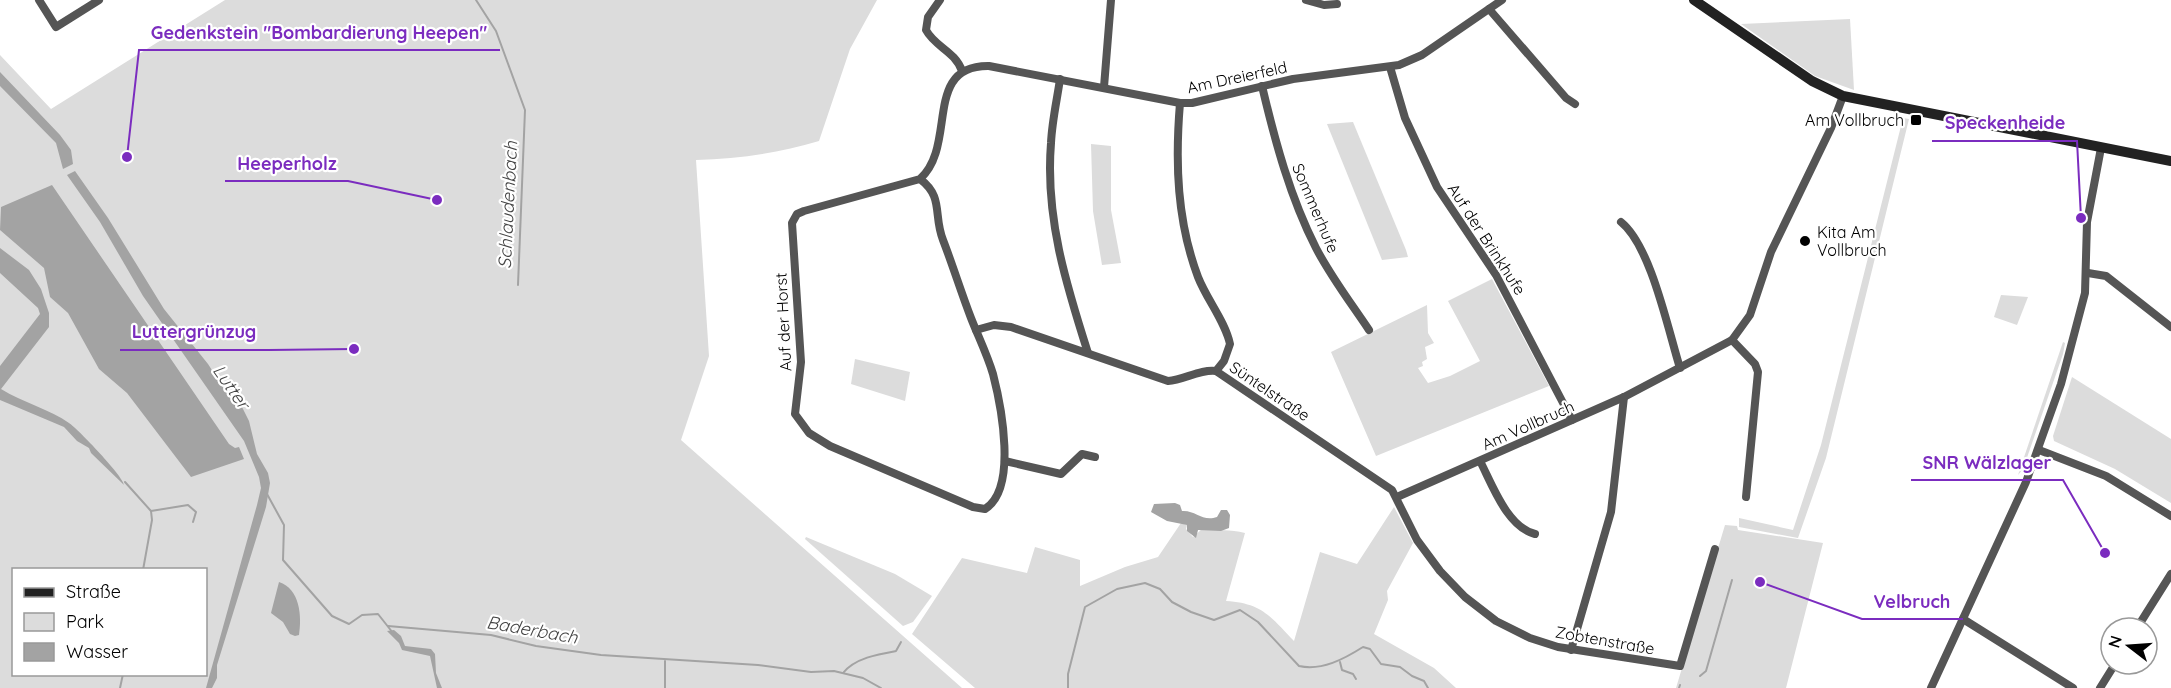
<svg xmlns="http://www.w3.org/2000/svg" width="2171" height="688" font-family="Quicksand,sans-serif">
  <rect width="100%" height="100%" fill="#fff"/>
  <g fill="#dcdcdc" fill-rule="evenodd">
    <path d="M225,0H877L850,49L819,141C778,153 739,159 696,160L709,356L681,440L962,688H0V55L51,109ZM14,570H206V674H14Z"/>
    <path d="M1850,19L1854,90L1815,76L1741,24Z"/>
    <path d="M1903,118L1909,119L1826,458L1798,538L1739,527V518L1793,530L1821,445Z"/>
    <path d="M1353,122L1406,250L1408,257L1382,260L1327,124Z"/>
    <path d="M1091,144L1111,146V210L1121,263L1102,265L1093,211Z"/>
    <path d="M1492,279L1549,386L1376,456L1331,352L1427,305L1428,333L1434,343L1425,347L1427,359L1422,362L1423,366L1418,368L1428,383L1450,376L1480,361L1448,301Z"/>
    <path d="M2001,295L2028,297L2017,325L1994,317Z"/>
    <path d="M2063,342L2065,343L2063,354L2023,469L2018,475Z"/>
    <path d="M855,359L910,372L905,401L851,384Z"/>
    <path d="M2072,377L2171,439V503L2115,469L2054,441L2053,436Z"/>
    <path d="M1394,507L1413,543L1387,591L1388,600L1374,634L1434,668L1456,688H975L912,634L962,558L1027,573L1035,547L1080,560V586L1125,567L1158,557L1181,523L1187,525L1186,529L1193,537L1202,529C1218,531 1230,529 1245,533L1226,601C1262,603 1271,617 1294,641L1320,552L1357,564Z"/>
    <path d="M1725,525L1737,526L1738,530L1823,543L1786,688H1676Z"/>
    <path d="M806,537L895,574L932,596L913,622L903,626L805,539Z"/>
  </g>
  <g fill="#a3a3a3">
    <path d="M0,72L60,135L71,150L73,164L63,169L56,143L0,86Z"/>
    <path d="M75,171L108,218L164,309L208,364L228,395L237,397L249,421L257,454L268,473L270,483L266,507L217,665V678L212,688H206L257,505L261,488L259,477L244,441L143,296L100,222L67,175Z"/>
    <path d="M52,185L229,444L235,448L239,447L244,459L191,477L127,393L99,369L68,313L50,297L44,268L0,230L1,207Z"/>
    <path d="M0,248L29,270L41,289L49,313V327L1,389C22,402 51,410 69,423C78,429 124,477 124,485L91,453L89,448L77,441L64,427L0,400V366L40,314L38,308L0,273Z"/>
    <path d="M1175,503L1180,505L1182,511C1196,510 1202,522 1217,517L1221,510H1227L1230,515L1229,528L1221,531L1198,530L1196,538L1187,531V525L1167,521L1151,512L1154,504Z"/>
    <path d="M279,582C300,589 302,616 299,635L295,636L290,634L283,622L271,613Z"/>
    <path d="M394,630L401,636L405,646L431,649L435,654L436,673L442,688H437L430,656L402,650L399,643L387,631Z"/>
  </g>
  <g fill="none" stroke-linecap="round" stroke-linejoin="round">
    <g stroke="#a3a3a3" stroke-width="2">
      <path d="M476,0L496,31L525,110L518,285"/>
      <path d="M125,482L151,511L152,520L143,570"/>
      <path d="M267,494L284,525L283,560L332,616L349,624L362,615L378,614L393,633"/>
      <path d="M151,511L188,505L196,512L193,522"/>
      <path d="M388,626L491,635L536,646L601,655L758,665L811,672L834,671L863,678L881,688"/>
      <path d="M665,661V688"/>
      <path d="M1340,662L1342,670L1353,674L1356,679"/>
      <path d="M843,673C855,658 879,654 896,651L901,642"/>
      <path d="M1700,676L1706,671L1732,580"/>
      <path d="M120,688L123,674"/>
      <path d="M1068,688V674L1085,607L1117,589L1145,583L1160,589L1172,602L1191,612L1214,620L1240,610L1258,622L1299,666C1322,671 1344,659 1363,647L1370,649L1381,664L1400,667L1412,676L1424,681L1428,688"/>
      <path d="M1679,688L1680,685"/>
    </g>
    <g stroke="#555" stroke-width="8">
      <path d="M39,0L56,27L99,0"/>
      <path d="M940,0L928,17L926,30C935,47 955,51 962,71"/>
      <path d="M1306,0L1324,5L1337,4"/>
      <path d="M1489,9L1566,98L1575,104"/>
      <path d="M1390,67L1405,118L1437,187L1496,275L1572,420"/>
      <path d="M1060,79C1057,100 1052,121 1051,143C1045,217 1066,284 1088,353"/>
      <path d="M1262,86C1275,141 1290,197 1316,248C1331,277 1351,303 1369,330"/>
      <path d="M1104,87L1111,0"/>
      <path d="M1180,103C1175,163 1177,221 1198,277C1207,300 1225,321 1230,344L1224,361L1216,371"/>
      <path d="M920,179L804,211L797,214L792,223L801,362L795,414L809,433L830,446L973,507L985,509C1018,489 1001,405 993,374C987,354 978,336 971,318C961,292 953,266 943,240C933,215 944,197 920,179C958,145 922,65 989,66L1180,103H1192L1293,79L1399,65L1422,55L1502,0"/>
      <path d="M1621,222C1651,246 1668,330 1680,368"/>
      <path d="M2088,273L2106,276L2171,327"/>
      <path d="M976,330L994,325L1011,327L1168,381C1184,380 1200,369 1216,371L1392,490L1417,540L1440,571L1465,597L1496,621L1530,638L1558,647L1680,666L1715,549"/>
      <path d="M1732,340L1755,364L1758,372L1746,497"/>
      <path d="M2039,450L2106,476L2171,516"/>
      <path d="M1005,461L1061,474L1082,454L1095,457"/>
      <path d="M1480,461C1492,484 1507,527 1535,534"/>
      <path d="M1397,497L1624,397L1732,340L1750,315L1771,252L1831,128L1843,96"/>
      <path d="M1963,619L2073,688"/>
      <path d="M2137,628L2171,574"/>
      <path d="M1571,650L1611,512L1624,397"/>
      <path d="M1931,688L2026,482L2061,384L2085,293L2087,222L2101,148"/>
      <path d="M2100,688L2115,664"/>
    </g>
    <path stroke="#222" stroke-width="10" d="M1694,0L1812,81L1843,96L2171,161"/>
  </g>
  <g fill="#000" stroke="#fff" stroke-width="2">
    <rect x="1910" y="114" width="12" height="12" rx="3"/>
    <circle cx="1805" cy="241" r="6"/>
  </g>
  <g text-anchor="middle" stroke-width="4.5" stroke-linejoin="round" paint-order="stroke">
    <g font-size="16" fill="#000" stroke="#fff">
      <text transform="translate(1237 77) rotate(-12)" y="6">Am Dreierfeld</text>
      <text transform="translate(1316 208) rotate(67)" y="6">Sommerhufe</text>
      <text transform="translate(1487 239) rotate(57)" y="6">Auf der Brinkhufe</text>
      <text transform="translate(783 322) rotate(-93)" y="6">Auf der Horst</text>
      <text transform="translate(1270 391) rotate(34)" y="6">Süntelstraße</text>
      <text transform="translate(1528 425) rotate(-24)" y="6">Am Vollbruch</text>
      <text transform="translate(1605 640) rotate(10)" y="6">Zobtenstraße</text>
    </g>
    <g font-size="16" fill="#000" stroke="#fff" text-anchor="end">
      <text x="1904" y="126">Am Vollbruch</text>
      <text x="1817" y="238" text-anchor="start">Kita Am<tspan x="1817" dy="18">Vollbruch</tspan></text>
    </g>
    <g font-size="18" font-style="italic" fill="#444" stroke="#fff">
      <text transform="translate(508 205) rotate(-87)" y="6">Schlaudenbach</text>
      <text transform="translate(231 387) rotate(55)" y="6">Lutter</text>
      <text transform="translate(532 630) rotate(10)" y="6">Baderbach</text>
    </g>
  </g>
  <path fill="none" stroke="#7b2cbf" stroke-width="2" d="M127 157L139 50H500M2081 218L2077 141H1932M437 200L348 181H225M354 349L269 350H120M2105 553L2063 480H1911M1760 582L1862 619H1963"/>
  <g fill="#7b2cbf" stroke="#fff" stroke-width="2">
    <circle cx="127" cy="157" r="6"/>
    <circle cx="2081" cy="218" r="6"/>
    <circle cx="437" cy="200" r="6"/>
    <circle cx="354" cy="349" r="6"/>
    <circle cx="2105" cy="553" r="6"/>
    <circle cx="1760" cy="582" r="6"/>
  </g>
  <g font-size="18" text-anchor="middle" font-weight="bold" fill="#7b2cbf" stroke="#fff" stroke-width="4.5" stroke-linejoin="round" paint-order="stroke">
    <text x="319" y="39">Gedenkstein "Bombardierung Heepen"</text>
    <text x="2005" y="129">Speckenheide</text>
    <text x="287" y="170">Heeperholz</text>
    <text x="194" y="338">Luttergrünzug</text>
    <text x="1987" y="469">SNR Wälzlager</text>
    <text x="1912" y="608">Velbruch</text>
  </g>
  <rect x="12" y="568" width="195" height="108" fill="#ffffff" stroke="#999999" stroke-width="1.5"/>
  <rect x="24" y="588" width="30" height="9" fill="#222222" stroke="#999999" stroke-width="1.5"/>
  <text x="66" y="598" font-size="18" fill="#000000">Straße</text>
  <rect x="24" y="613" width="30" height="18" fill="#dcdcdc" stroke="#999999" stroke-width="1.5"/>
  <text x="66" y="628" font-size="18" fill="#000000">Park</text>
  <rect x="24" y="643" width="30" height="18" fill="#a3a3a3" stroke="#999999" stroke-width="1.5"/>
  <text x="66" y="658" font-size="18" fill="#000000">Wasser</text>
  <g transform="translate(2129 646) rotate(287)"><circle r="28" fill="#ffffff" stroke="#999999" stroke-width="1.5"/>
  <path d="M0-4.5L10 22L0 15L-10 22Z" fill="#000000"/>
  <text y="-9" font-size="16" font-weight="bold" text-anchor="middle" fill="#000000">N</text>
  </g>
</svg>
